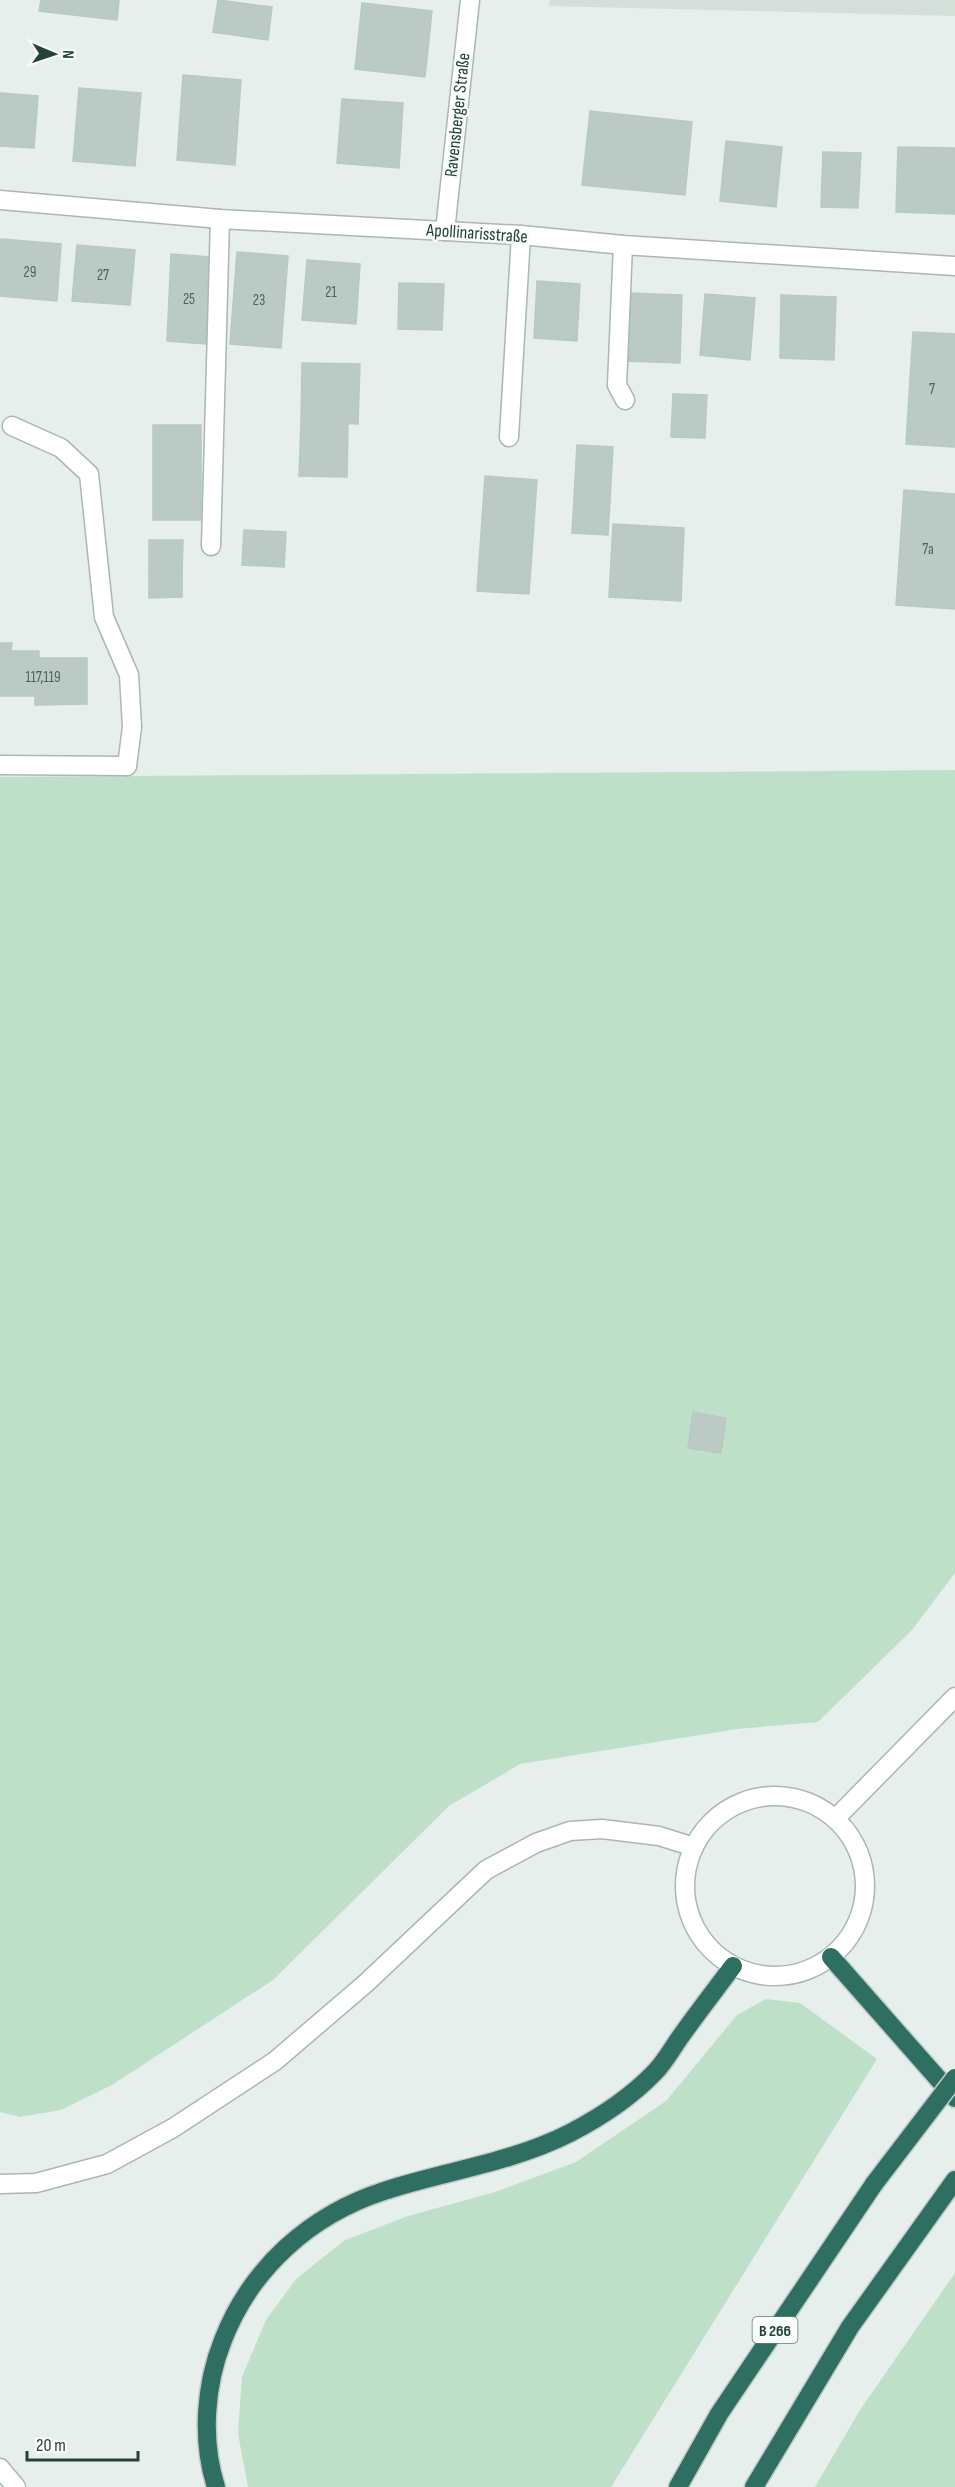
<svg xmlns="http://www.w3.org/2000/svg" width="955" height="2487" font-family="'Sofia Sans Condensed',sans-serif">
  <rect width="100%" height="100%" fill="#e6efeb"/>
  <path fill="#d4dfda" d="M550,0H955V16L549,6Z"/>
  <g fill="#bfe0c8">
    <path d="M955,770V1573L912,1630L818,1722L737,1729L520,1764L449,1806L273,1980L112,2085L61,2110L20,2117L0,2112V777Z"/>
    <path d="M766,1999L800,2003L877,2059L611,2487H248L238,2434L242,2377L266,2320L296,2279L345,2240L408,2216L495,2192L576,2162L666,2101L737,2015Z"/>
    <path d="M955,2273V2487H815L860,2410Z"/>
  </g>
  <g fill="#bbcac4" stroke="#b8c9c2" stroke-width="1.5">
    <path d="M41,0H119L117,20L39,11Z"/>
    <path d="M218,0L272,7L268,40L213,32Z"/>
    <path d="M362,3L432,11L425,77L355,69Z"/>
    <path d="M183,75L241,80L235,165L177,160Z"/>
    <path d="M79,88L141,93L135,166L73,161Z"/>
    <path d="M0,93L38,96L34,148L0,146Z"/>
    <path d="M342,99L403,103L399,168L337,163Z"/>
    <path d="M590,111L692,122L685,195L582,185Z"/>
    <path d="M726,141L782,147L776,207L720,201Z"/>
    <path d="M898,147L955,148V214L896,212Z"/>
    <path d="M823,152L861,153L858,208L821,207Z"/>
    <path d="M1,239L61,244L57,301L0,296Z"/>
    <path d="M77,245L135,250L130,305L72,301Z"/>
    <path d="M237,252L288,256L281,348L230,344Z"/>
    <path d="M171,254L211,257L206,344L167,341Z"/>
    <path d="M307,260L360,264L356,324L302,320Z"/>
    <path d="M537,281L580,284L577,341L534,338Z"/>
    <path d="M399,283L444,284L442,330L398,329Z"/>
    <path d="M626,293L682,295L680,363L624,361Z"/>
    <path d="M705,294L755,298L750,360L700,355Z"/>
    <path d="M781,295L836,297L834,360L780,358Z"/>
    <path d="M913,332L955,334V447L906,444Z"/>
    <path d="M302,363L360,364L358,424L301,422Z"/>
    <path d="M673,394L707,395L705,438L671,437Z"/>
    <path d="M301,422L348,424L347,477L299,476Z"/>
    <rect x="153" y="425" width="48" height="95"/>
    <path d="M577,445L613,447L608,535L572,533Z"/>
    <path d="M485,476L537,480L529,594L477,591Z"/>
    <path d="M904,490L955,494V609L896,605Z"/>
    <path d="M613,524L684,528L681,601L609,597Z"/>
    <path d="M244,530L286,532L284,567L242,565Z"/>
    <path d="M149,540H183L182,572H149Z"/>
    <path d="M149,572H182V597L149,598Z"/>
    <path d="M0,643H12L11,651H39V658H87V704L35,705V696H0Z"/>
    <path d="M693,1412L726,1418L721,1453L688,1448Z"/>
  </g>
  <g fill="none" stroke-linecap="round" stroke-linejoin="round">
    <g stroke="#a8b8b2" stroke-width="21">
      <g id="lane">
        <path d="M623,245L617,385L625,400"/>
        <path d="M12,426L61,448L89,474L104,617L129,675L132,727L127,766"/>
        <path d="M509,437L521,235"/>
        <path d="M211,546L220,219"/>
        <path d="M0,2468L16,2487"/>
      </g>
    </g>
    <g stroke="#a8b8b2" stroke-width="21">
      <g id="street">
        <path d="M0,200L220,219L521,235L623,245L955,266"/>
        <path d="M445,231L470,0"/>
        <path d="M0,765L127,766"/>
        <circle cx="775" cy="1886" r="90"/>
        <path d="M836,1818L955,1697"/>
        <path d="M0,2184L36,2183L107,2164L173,2128L275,2061L365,1984L486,1870L536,1843L570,1831L602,1829L659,1836L694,1847"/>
      </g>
    </g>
    <g stroke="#c2cac8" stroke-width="21">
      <g id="highway">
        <path d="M831,1957L955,2098"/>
        <path d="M216,2487C201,2440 205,2385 223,2340C251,2268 310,2215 384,2191C445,2171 511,2163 570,2133C599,2118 632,2096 655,2072C665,2062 673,2047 681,2036C698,2012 716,1989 733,1966"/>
        <path d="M678,2487L719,2414L874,2184"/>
        <path d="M754,2487L850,2327L955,2180"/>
      </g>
    </g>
    <use href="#lane" stroke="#fff" stroke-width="18"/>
    <use href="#street" stroke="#fff" stroke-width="18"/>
    <use href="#highway" stroke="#2f6f62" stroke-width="18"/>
    <g stroke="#c2cac8" stroke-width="21" stroke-linecap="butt">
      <path id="highway-bridge" d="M874,2184L955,2078"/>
    </g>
    <use href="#highway-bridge" stroke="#2f6f62" stroke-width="18"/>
  </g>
  <g text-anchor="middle" stroke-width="5" stroke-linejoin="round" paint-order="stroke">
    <g font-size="15" fill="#4a645c">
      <text x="30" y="277">29</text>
      <text x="103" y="280">27</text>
      <text x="331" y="297">21</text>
      <text x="189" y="304">25</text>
      <text x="259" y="305">23</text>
      <text x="932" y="394">7</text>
      <text x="928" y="554">7a</text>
      <text x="43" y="682">117,119</text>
    </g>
    <rect fill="#f7fbf9" stroke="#637a73" stroke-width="1.5" x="752.5" y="2317" width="45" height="26" rx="4.5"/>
    <g font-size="16" font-weight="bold" fill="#24423a">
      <text x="775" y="2336">B 266</text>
    </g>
    <g font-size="18" fill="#24423a" stroke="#f7fbf9">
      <text transform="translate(457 115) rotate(-84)" y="6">Ravensberger Straße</text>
      <text transform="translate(477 233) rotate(4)" y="6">Apollinarisstraße</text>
    </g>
  </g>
  <g transform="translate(54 54) rotate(92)" stroke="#f7fbf9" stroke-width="4.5" paint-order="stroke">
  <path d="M0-4.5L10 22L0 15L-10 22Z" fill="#24423a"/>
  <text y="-9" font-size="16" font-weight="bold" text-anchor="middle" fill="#24423a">N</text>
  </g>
  <path d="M27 2451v9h111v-9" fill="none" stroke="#24423a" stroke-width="3"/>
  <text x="36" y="2451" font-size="18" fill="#24423a" stroke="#f7fbf9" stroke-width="4.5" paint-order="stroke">20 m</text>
</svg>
